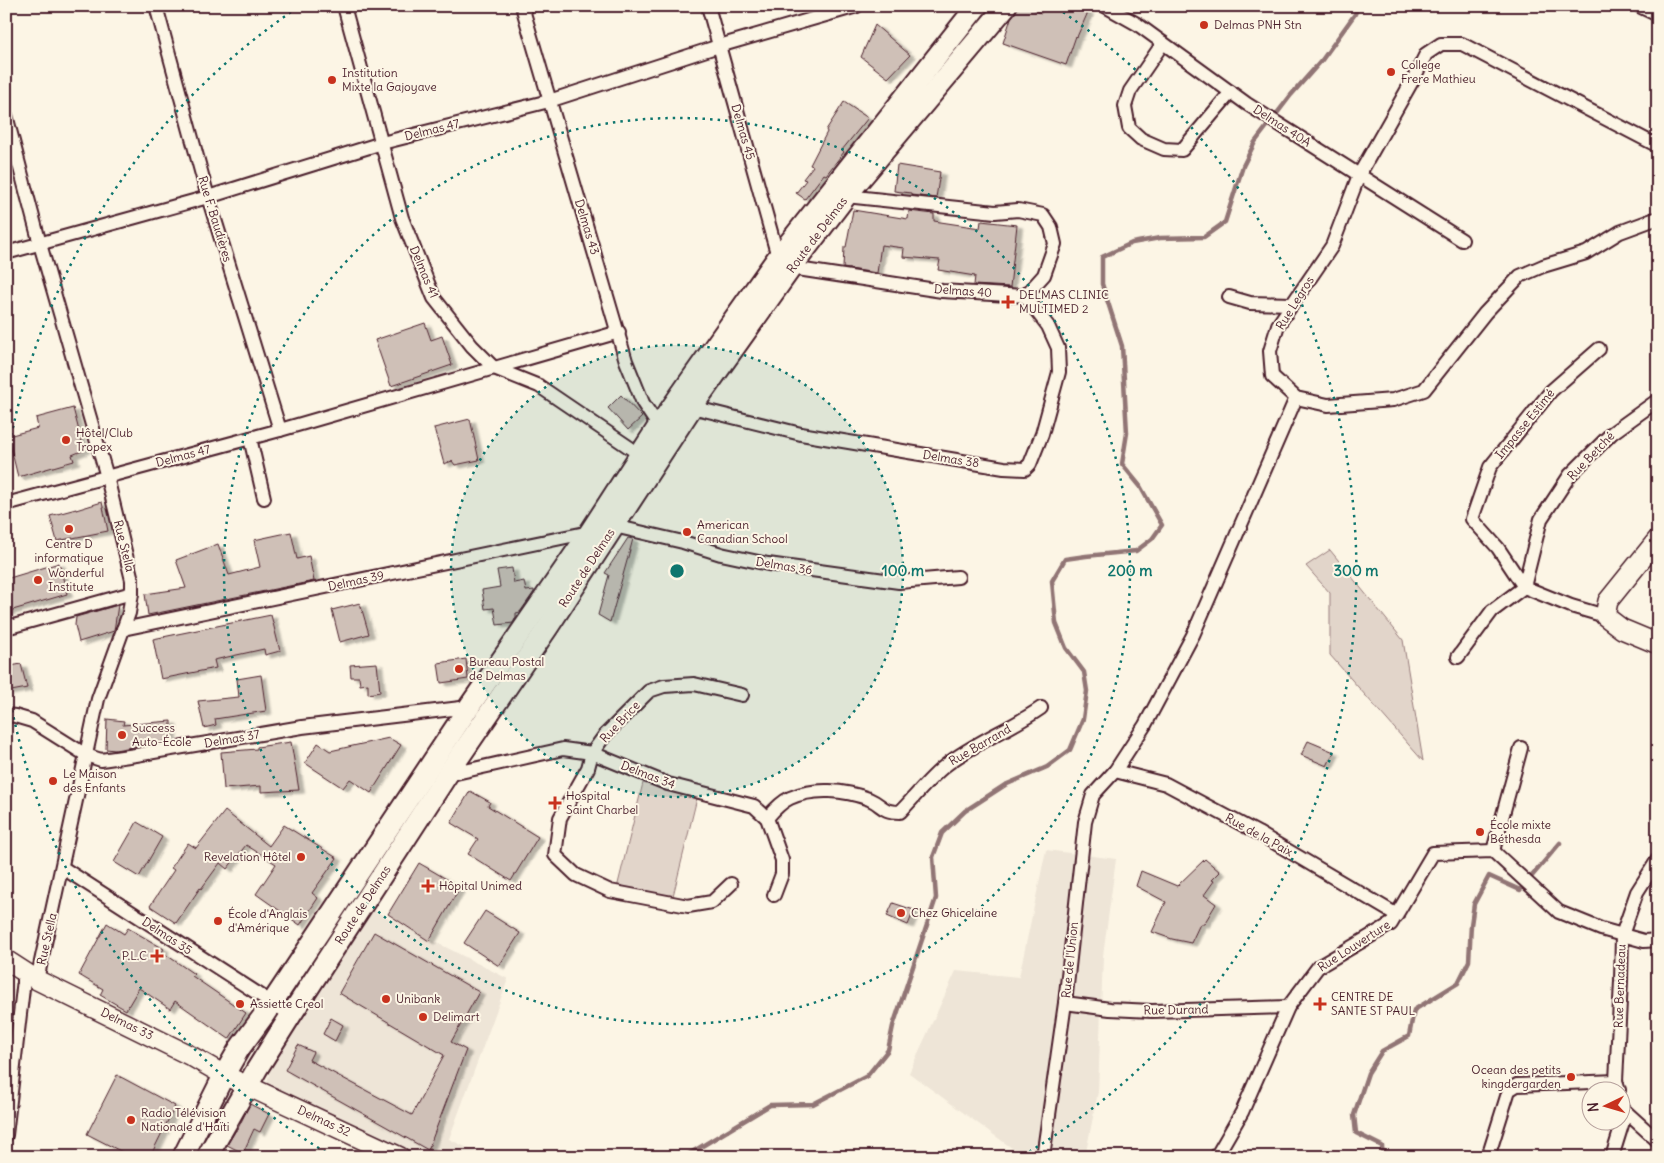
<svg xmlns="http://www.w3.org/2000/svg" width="1664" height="1163" font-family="Delius,sans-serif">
  <defs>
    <filter id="shadow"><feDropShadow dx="5.5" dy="3" stdDeviation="1" flood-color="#0004"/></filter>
  </defs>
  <rect width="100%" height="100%" fill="#fcf5e5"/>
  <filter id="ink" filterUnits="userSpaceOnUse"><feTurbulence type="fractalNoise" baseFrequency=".02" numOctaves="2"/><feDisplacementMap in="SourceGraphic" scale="10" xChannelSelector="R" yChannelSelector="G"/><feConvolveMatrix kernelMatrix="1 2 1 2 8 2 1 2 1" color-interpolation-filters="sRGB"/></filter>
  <g filter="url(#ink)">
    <g fill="#eee5d7">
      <path d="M1046,850L1116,859L1103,956L1098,1092L1085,1157H1018L1020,1154L909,1073L956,971L1019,977Z"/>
      <path d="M371,909L508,979L449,1139L486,1157H386L292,1110L266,1084L274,1060Z"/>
    </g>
    <g fill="#e2d5ca" stroke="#967a7a">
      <path d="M1330,550L1403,640L1423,761L1330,655V593L1306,566Z"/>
      <path d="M643,783L697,798L673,896L617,888Z"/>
    </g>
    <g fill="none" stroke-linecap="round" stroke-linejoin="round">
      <g stroke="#917474" stroke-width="4.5">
        <path d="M684,1157L770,1105L813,1104L867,1076L888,1050L893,1026L936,898L933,857L942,833L965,811L1005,785L1047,767L1070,750L1083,719L1087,691L1084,672L1066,648L1056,623L1052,581L1065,559L1086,556L1136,551L1152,539L1162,525L1140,486L1122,464L1127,433L1122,346L1102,284V257L1132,243L1160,238L1204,237L1225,222L1243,166L1255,142L1291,95L1322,60L1355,14L1358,6"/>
        <path d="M1383,1157L1382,1146L1356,1133L1354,1115L1368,1073L1382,1051L1409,1036L1414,1010L1458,983L1469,961L1471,925L1474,904L1489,876L1520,890L1560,843"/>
      </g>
    </g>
    <g fill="#cfc0b7" stroke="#4a1f2b" filter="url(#shadow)">
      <path d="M1020,6H1026L1041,13L1044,6H1076L1088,12L1077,37L1076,36L1066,65L1003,43L1011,18Z"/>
      <path d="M875,25L910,55L888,78L861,57Z"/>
      <path d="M844,102L868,118L842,150L844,152L826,175L824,174L805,199L796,193L806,180L803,179L813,166L810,165L827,132L826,130Z"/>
      <path d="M897,165L940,172L936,198L911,195V193L894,191Z"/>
      <path d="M853,210L908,219L909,211L934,214V221L980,228L981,221L1017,225L1010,287L974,285L975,276L938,270L940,260L903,257L904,248L881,245L877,273L843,268L844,247H846Z"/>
      <path d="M425,323L431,340L442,336L452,365L391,386L375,340Z"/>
      <path d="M621,395L642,417L628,430L608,408Z"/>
      <path d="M73,408L84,450L72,455L74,461L18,477L8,436L38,428L36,418Z"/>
      <path d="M470,419L479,460L455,465L452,461L444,464L434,428Z"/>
      <path d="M102,502L108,531L57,541L50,516L76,509V510Z"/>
      <path d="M291,532L297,559L309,556L314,581L148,615L145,594L186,588L176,560L218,544L229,575L260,567L254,540Z"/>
      <path d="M628,538L633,539L610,622L598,615L609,575L605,573Z"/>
      <path d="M59,563L67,594L6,612V579Z"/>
      <path d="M512,568L514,583L524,581L526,591L534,590V592L520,612L516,613V617L513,623L497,625L494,608L485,609L482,590L500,587L497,570Z"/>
      <path d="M360,603L369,634L340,642L332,610Z"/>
      <path d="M118,605L114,631L79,642L75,625L76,617Z"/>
      <path d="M271,615L280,651L265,655L264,649L214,660L216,668L161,679L153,639Z"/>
      <path d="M466,659L468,679L441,683L438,663Z"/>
      <path d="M377,663L380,692L368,694V684L360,685L359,677H351L350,665Z"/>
      <path d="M21,664L27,688L6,692V667Z"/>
      <path d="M261,675L266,711L215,719L216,725L204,728L198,701L239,697L237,679Z"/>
      <path d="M107,719L124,721L123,725L171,721V741L138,745V746L115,750L106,749Z"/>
      <path d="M389,738L401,745L371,793L350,779L343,788L305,763L318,743L330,751Z"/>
      <path d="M1308,741L1334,752L1327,766L1301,755Z"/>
      <path d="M291,742L299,790L261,792V786L224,789L221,752L257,749V747Z"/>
      <path d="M470,791L490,802L488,806L538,837L511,881L468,854L478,839L451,823Z"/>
      <path d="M225,811L269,846L284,825L337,858L312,893L318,898L300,925L256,894L276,864L246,845L227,869L220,863L201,889L200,888L176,923L150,906L174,870L171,868L188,843L196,848Z"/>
      <path d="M137,822L162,837L139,877L114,862Z"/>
      <path d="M1205,859L1220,872L1212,880L1214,881L1204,895L1216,904L1204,924H1200L1191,943L1172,939L1152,932L1166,902L1136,886L1141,871L1177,886Z"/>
      <path d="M419,863L460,887L429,941L388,914Z"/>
      <path d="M893,903L914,910L908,925L887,916Z"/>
      <path d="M485,911L520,933L499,966L464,943Z"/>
      <path d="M107,923L124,934L128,928L164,949L162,952L194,974L192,976L246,1013L229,1039L175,1001L170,1009L139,988L126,1010L100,995L103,989L79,975Z"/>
      <path d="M374,932L479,992L451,1042L466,1050L428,1150L285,1070L298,1045L313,1052L309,1060L412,1115L444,1055L339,993Z"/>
      <path d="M331,1018L343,1025L335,1041L323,1034Z"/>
      <path d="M117,1075L175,1106L150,1157H132L87,1134Z"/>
      <path d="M250,1104L269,1114L260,1132L254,1129L243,1153L227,1145L236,1130H237Z"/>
    </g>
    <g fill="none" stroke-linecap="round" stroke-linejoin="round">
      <g stroke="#4a1f2b" stroke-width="16">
        <g id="street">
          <path d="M156,6L208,197L280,430"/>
          <path d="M344,6L402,218L434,298L472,346L494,368L539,386L645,458"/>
          <path d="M522,6L626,361L643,403L661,430"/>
          <path d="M708,6L778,257L791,268L942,291L1025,296L1044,275L1055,244L1051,227L1043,215L1018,210L995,212L846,196"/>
          <path d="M1105,6L1137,24L1247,104L1462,240"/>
          <path d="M1639,6L1658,15"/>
          <path d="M1163,43L1130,91L1125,106L1129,128L1141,139L1164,149L1182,150L1231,92"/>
          <path d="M6,115L40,244L107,477L132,580V593L129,613L98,699L37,980"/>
          <path d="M1658,146L1462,44H1441L1426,54L1415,76L1359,175L1332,246L1278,325L1270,351L1272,376L1296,398L1328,405L1393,400L1424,390L1485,313L1520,276L1543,266L1586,253L1620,232L1658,218"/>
          <path d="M6,253L208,197L382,143L549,101L719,46L857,6"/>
          <path d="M1229,297L1250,303L1292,304"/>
          <path d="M692,407L801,434L1004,468L1025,469L1030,464L1042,434L1059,372L1058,348L1048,326L1025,296"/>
          <path d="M250,438L264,498"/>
          <path d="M6,504L280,430L619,332"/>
          <path d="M1605,616L1571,606L1524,587L1541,519L1570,475L1612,433L1658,400"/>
          <path d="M6,628L132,593"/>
          <path d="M123,629L590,532L614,526L683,542L721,554L768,564L899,582L958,577"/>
          <path d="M1458,657L1492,611L1524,587L1498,548L1472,519L1490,467L1551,391L1599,349"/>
          <path d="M6,715L15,716L32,721L86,755L101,760L136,755L302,727L469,707L473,709"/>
          <path d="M1115,771L1166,784L1258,833L1397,915"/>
          <path d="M447,775L563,749L592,753L668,784L754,806L767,818L782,860V874L774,895"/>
          <path d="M767,818C773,811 781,802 790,798C814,787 845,790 869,799C883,805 881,812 900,812C915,797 929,778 946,765C975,742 1011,729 1041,708"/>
          <path d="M1493,851L1521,748"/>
          <path d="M63,868L291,1015"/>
          <path d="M731,884L712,902L688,906L610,891L576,875L555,855L560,818L588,768L592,753L605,735L649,691L664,686L694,684L742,695"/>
          <path d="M1065,1003L1110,1009L1152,1011L1288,1007"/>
          <path d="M1619,1090L1616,1081L1621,981L1622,935L1637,892L1658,859"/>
          <path d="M1626,1112L1658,1141"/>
          <path d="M6,1135L25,971"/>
          <path d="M1043,1157L1065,1003L1085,822L1093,795L1115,771L1145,725L1193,635L1296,398"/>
          <path d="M1216,1157L1242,1112L1288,1007L1318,967L1391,924L1433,853L1493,851L1559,912L1601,929L1644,941L1658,940"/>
          <path d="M1488,1157L1509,1090L1517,1085L1616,1081"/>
          <path d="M1612,1157L1626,1112"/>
        </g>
      </g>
      <g stroke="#4a1f2b" stroke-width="22">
        <g id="secondary">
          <path d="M1658,539L1608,601L1605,616L1622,629L1658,644"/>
          <path d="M6,960L37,980L191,1056L224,1075L400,1157"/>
        </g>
      </g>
      <g stroke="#4a1f2b" stroke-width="24">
        <g id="primary">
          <path d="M183,1157L224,1075L239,1049L264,1015L469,707L590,532L658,427L690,381L778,257L977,6"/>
          <path d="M207,1157L257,1069L291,1015L447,775L548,627L692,407L791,268L846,196L1006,6"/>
        </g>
      </g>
      <use href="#street" stroke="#fcf5e5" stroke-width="12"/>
      <use href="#secondary" stroke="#fcf5e5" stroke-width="19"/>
      <use href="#primary" stroke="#fcf5e5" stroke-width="20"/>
    </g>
  </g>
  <circle cx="677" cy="571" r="226" fill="#0f766e" fill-opacity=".12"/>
  <g fill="none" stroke="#0f766e" stroke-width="2.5" stroke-dasharray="2.5 5">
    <circle cx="677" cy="571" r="226"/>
    <circle cx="677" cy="571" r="453"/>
    <path d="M332 1156A679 679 0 0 1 6 677M6 465A679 679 0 0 1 297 8M1057 8A679 679 0 0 1 1022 1156"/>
  </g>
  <g fill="#c8321e" stroke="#fcf5e5" stroke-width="2">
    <circle cx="1204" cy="25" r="5"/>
    <circle cx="1391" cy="72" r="5"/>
    <circle cx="332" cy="80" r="5"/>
    <path d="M1005.5 294.5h5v5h5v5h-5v5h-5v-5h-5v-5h5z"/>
    <circle cx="66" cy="440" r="5"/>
    <circle cx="69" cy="529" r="5"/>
    <circle cx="687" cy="532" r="5"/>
    <circle cx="38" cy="580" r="5"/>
    <circle cx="459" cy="669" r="5"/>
    <circle cx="122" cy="735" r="5"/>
    <circle cx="53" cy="781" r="5"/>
    <path d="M552.5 795.5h5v5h5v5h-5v5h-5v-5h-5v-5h5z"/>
    <circle cx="1480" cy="832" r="5"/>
    <circle cx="301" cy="857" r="5"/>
    <path d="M425.5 878.5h5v5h5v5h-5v5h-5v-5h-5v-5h5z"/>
    <circle cx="901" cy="913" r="5"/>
    <circle cx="218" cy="921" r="5"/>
    <path d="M154.5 948.5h5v5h5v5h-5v5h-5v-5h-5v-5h5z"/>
    <circle cx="386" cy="999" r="5"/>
    <circle cx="240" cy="1004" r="5"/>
    <path d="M1317.5 996.5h5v5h5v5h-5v5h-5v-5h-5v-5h5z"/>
    <circle cx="423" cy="1017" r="5"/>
    <circle cx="1571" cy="1077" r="5"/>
    <circle cx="131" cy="1120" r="5"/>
  </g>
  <g text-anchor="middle" stroke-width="4" stroke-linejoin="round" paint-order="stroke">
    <g font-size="12" fill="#4a1f2b" stroke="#fcf5e5" text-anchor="start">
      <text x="1214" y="29">Delmas PNH Stn</text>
      <text x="1401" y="69">College<tspan x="1401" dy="14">Frere Mathieu</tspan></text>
      <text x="342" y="77">Institution<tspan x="342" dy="14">Mixte la Gajoyave</tspan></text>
      <text x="1019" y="299">DELMAS CLINIC<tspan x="1019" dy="14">MULTIMED 2</tspan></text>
      <text x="76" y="437">Hôtel/Club<tspan x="76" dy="14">Tropex</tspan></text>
      <text x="697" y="529">American<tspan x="697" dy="14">Canadian School</tspan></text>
      <text x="69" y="548" text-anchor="middle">Centre D<tspan x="69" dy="14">informatique</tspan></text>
      <text x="48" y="577">Wonderful<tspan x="48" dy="14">Institute</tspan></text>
      <text x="469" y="666">Bureau Postal<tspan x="469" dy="14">de Delmas</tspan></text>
      <text x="132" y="732">Success<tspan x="132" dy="14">Auto-École</tspan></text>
      <text x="63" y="778">Le Maison<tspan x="63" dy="14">des Enfants</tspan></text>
      <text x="566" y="800">Hospital<tspan x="566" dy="14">Saint Charbel</tspan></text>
      <text x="1490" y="829">École mixte<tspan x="1490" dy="14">Béthesda</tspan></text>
      <text x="291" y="861" text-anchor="end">Revelation Hôtel</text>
      <text x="439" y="890">Hôpital Unimed</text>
      <text x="911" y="917">Chez Ghicelaine</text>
      <text x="228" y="918">École d'Anglais<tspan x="228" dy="14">d'Amérique</tspan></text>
      <text x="147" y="960" text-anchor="end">P.L.C</text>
      <text x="1331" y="1001">CENTRE DE<tspan x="1331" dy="14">SANTE ST PAUL</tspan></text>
      <text x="396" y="1003">Unibank</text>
      <text x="250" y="1008">Assiette Creol</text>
      <text x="433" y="1021">Delimart</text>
      <text x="1561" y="1074" text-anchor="end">Ocean des petits<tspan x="1561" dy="14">kingdergarden</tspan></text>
      <text x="141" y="1117">Radio Télévision<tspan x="141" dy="14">Nationale d'Haïti</tspan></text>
    </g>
    <g font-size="12" fill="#4a1f2b" stroke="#fcf5e5">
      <text transform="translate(1282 126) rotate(33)" y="4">Delmas 40A</text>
      <text transform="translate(432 130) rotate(-14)" y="4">Delmas 47</text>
      <text transform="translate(743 132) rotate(74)" y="4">Delmas 45</text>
      <text transform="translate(215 219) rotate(73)" y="4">Rue F. Baudières</text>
      <text transform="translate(587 227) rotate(73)" y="4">Delmas 43</text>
      <text transform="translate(817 235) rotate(-53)" y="4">Route de Delmas</text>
      <text transform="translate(424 272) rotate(67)" y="4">Delmas 41</text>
      <text transform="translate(963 291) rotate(4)" y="4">Delmas 40</text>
      <text transform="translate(1295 303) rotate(-58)" y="4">Rue Legros</text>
      <text transform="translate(1525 424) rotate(-51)" y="4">Impasse Estimé</text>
      <text transform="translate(183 456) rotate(-15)" y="4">Delmas 47</text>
      <text transform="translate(1591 456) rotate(-46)" y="4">Rue Betché</text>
      <text transform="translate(951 459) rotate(9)" y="4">Delmas 38</text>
      <text transform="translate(124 546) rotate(76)" y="4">Rue Stella</text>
      <text transform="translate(784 566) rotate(9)" y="4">Delmas 36</text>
      <text transform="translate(587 568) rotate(-57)" y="4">Route de Delmas</text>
      <text transform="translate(356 581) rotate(-12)" y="4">Delmas 39</text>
      <text transform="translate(620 722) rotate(-47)" y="4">Rue Brice</text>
      <text transform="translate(232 739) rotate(-10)" y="4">Delmas 37</text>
      <text transform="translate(980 745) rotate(-30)" y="4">Rue Barrand</text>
      <text transform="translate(648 775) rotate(21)" y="4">Delmas 34</text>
      <text transform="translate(1259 835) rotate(29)" y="4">Rue de la Paix</text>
      <text transform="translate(363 905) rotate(-57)" y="4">Route de Delmas</text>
      <text transform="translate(167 936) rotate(33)" y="4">Delmas 35</text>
      <text transform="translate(47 939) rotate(-77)" y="4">Rue Stella</text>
      <text transform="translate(1354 946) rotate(-33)" y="4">Rue Louverture</text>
      <text transform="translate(1070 960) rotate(-84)" y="4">Rue de l'Union</text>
      <text transform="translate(1620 986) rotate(-88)" y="4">Rue Bernadeau</text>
      <text transform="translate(1176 1010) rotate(-1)" y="4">Rue Durand</text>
      <text transform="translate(127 1024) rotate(26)" y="4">Delmas 33</text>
      <text transform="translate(324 1121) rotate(25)" y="4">Delmas 32</text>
    </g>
  </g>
  <circle cx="677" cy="571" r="8" fill="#0f766e" stroke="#fcf5e5" stroke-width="2.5"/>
  <g font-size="15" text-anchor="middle" font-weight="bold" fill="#0f766e" stroke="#fcf5e5" stroke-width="4" stroke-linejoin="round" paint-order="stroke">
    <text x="903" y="576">100 m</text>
    <text x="1130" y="576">200 m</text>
    <text x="1356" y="576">300 m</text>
  </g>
  <rect width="1664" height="1163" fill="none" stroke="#fcf5e5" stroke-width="25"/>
  <rect x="12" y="12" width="1639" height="1138" fill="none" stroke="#4a1f2b" stroke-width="2" filter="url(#ink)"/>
  <g transform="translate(1606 1106) rotate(265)"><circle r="24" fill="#fcf5e5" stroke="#b59f9b"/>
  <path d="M0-4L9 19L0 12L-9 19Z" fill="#c8321e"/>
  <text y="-8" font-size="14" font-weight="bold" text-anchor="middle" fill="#4a1f2b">N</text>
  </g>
</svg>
